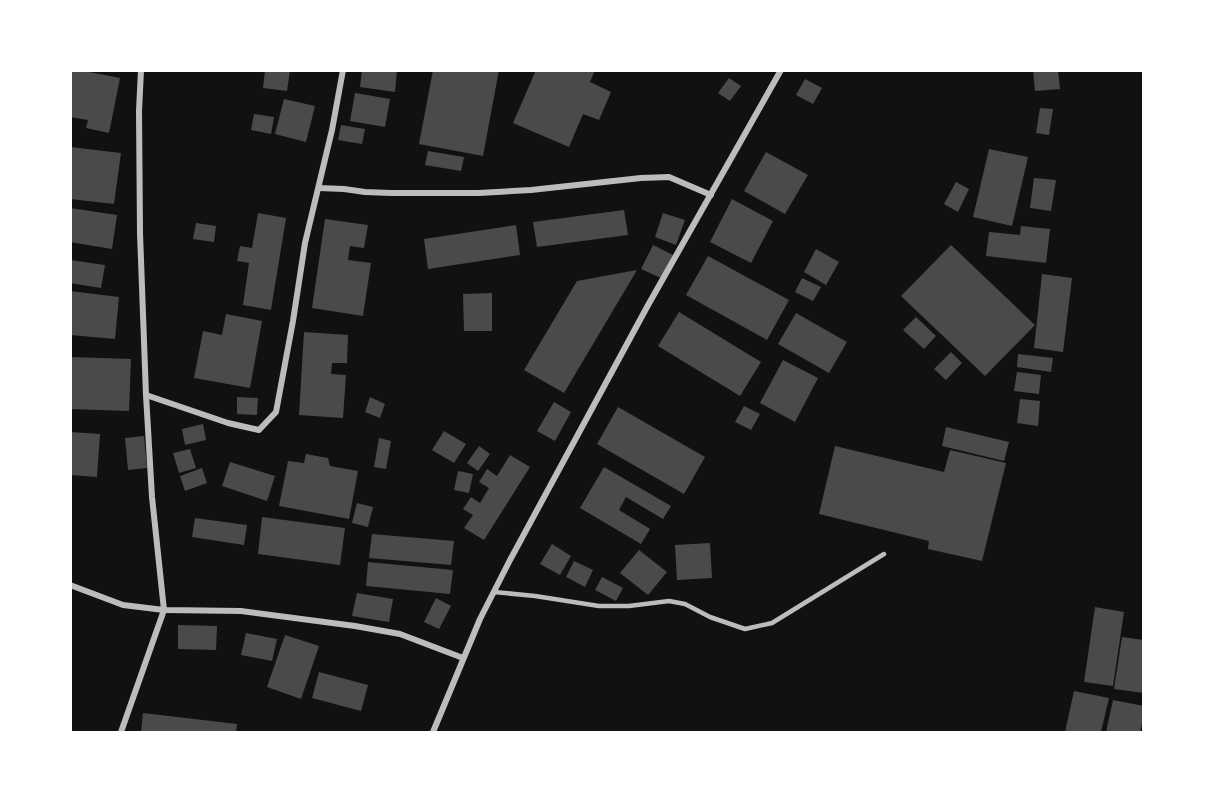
<svg xmlns="http://www.w3.org/2000/svg" width="1214" height="803" font-family="Merriweather,serif">
  <rect width="100%" height="100%" fill="#111"/>
  <g fill="#4a4a4a">
    <path d="M70,70H79L120,78L109,133L86,128L88,120L70,117Z"/>
    <path d="M265,70H290L287,91L263,88Z"/>
    <path d="M362,70H397L395,92L360,87Z"/>
    <path d="M433,70H499L483,156L419,144Z"/>
    <path d="M536,70H595L590,82L611,92L599,120L583,114L569,147L513,123Z"/>
    <path d="M1033,70H1058L1060,89L1035,91Z"/>
    <path d="M729,78L741,86L730,101L718,93Z"/>
    <path d="M805,79L822,88L813,104L796,95Z"/>
    <path d="M355,93L390,99L385,127L350,121Z"/>
    <path d="M284,99L315,106L306,142L275,134Z"/>
    <path d="M1040,108L1053,109L1049,135L1036,133Z"/>
    <path d="M254,114L274,117L271,134L251,130Z"/>
    <path d="M341,125L365,129L362,144L338,140Z"/>
    <path d="M70,147L121,153L114,204L70,199Z"/>
    <path d="M989,149L1028,157L1012,226L973,217Z"/>
    <path d="M428,151L464,157L461,171L425,165Z"/>
    <path d="M766,152L808,175L785,214L744,191Z"/>
    <path d="M1034,178L1056,180L1051,211L1030,208Z"/>
    <path d="M956,182L969,189L958,212L944,204Z"/>
    <path d="M732,199L773,221L751,263L710,242Z"/>
    <path d="M70,208L117,215L112,249L70,242Z"/>
    <path d="M624,210L628,235L537,247L533,222Z"/>
    <path d="M258,213L286,218L271,310L243,305L249,263L237,261L240,246L252,248Z"/>
    <path d="M663,213L685,220L676,245L655,237Z"/>
    <path d="M325,219L368,225L364,248L350,246L348,260L371,263L363,316L312,308Z"/>
    <path d="M196,223L216,226L214,242L193,239Z"/>
    <path d="M516,225L520,255L428,269L424,239Z"/>
    <path d="M1021,226L1050,229L1046,263L986,256L989,232L1020,235Z"/>
    <path d="M653,245L673,255L661,278L641,269Z"/>
    <path d="M951,245L1035,325L985,376L901,296Z"/>
    <path d="M816,249L839,262L826,285L804,272Z"/>
    <path d="M708,256L789,300L767,340L686,295Z"/>
    <path d="M70,260L105,265L101,288L70,283Z"/>
    <path d="M637,270L564,393L524,370L577,281Z"/>
    <path d="M1042,274L1072,278L1063,352L1034,348Z"/>
    <path d="M802,278L821,287L813,301L795,292Z"/>
    <path d="M70,291L119,297L115,339L70,335Z"/>
    <path d="M492,293V331H464L463,294Z"/>
    <path d="M679,312L761,362L740,396L658,346Z"/>
    <path d="M796,313L847,342L829,373L778,344Z"/>
    <path d="M226,314L262,321L250,388L194,378L203,331L222,335Z"/>
    <path d="M916,317L936,336L924,349L903,330Z"/>
    <path d="M304,332L348,335L347,363H332L331,374L346,375L343,418L299,415Z"/>
    <path d="M951,352L962,363L946,380L934,369Z"/>
    <path d="M1018,354L1053,358L1051,372L1017,367Z"/>
    <path d="M70,357L131,359L129,411L70,409Z"/>
    <path d="M783,360L818,378L795,422L760,403Z"/>
    <path d="M1017,372L1041,375L1039,394L1014,391Z"/>
    <path d="M237,397L258,398L257,415L237,414Z"/>
    <path d="M370,397L385,404L380,418L365,412Z"/>
    <path d="M1020,399L1040,401L1038,426L1017,423Z"/>
    <path d="M554,402L571,412L555,441L537,431Z"/>
    <path d="M744,406L760,414L751,430L735,422Z"/>
    <path d="M618,407L705,457L684,494L597,444Z"/>
    <path d="M203,424L206,440L185,445L182,429Z"/>
    <path d="M946,427L1009,442L1004,461L942,446Z"/>
    <path d="M444,431L466,444L454,463L432,450Z"/>
    <path d="M70,432L100,434L97,477L70,475Z"/>
    <path d="M144,436L147,468L128,470L125,438Z"/>
    <path d="M379,438L391,441L386,469L374,467Z"/>
    <path d="M479,446L490,454L478,471L467,463Z"/>
    <path d="M835,446L944,472L950,450L1006,463L982,561L928,549L929,541L819,514Z"/>
    <path d="M190,449L196,468L179,473L173,453Z"/>
    <path d="M306,454L328,458L330,466L358,471L349,519L279,506L288,461L304,463Z"/>
    <path d="M510,455L530,467L484,540L464,528L473,515L463,509L471,497L480,503L489,488L479,482L487,469L497,476Z"/>
    <path d="M230,462L275,476L267,501L222,486Z"/>
    <path d="M604,467L671,506L663,519L626,497L619,510L650,529L641,544L580,508Z"/>
    <path d="M202,468L207,483L185,491L180,476Z"/>
    <path d="M458,471L473,474L469,493L454,490Z"/>
    <path d="M357,503L373,507L368,527L352,523Z"/>
    <path d="M262,517L345,528L340,565L258,554Z"/>
    <path d="M195,518L247,525L244,545L192,537Z"/>
    <path d="M372,534L454,541L451,565L369,558Z"/>
    <path d="M710,543L712,578L677,580L675,545Z"/>
    <path d="M552,544L571,556L560,575L540,564Z"/>
    <path d="M639,550L667,572L648,595L620,573Z"/>
    <path d="M574,561L593,570L585,587L566,577Z"/>
    <path d="M368,562L453,570L450,594L366,586Z"/>
    <path d="M602,577L623,588L616,601L595,590Z"/>
    <path d="M357,593L393,599L389,622L352,616Z"/>
    <path d="M436,598L451,606L439,629L424,622Z"/>
    <path d="M1095,607L1124,612L1113,686L1084,682Z"/>
    <path d="M178,625L217,626L216,650L178,649Z"/>
    <path d="M246,633L277,639L272,661L241,655Z"/>
    <path d="M285,635L319,646L301,699L267,687Z"/>
    <path d="M1122,637L1144,640V693L1114,689Z"/>
    <path d="M319,672L368,685L361,711L312,698Z"/>
    <path d="M1074,691L1109,698L1101,732H1065Z"/>
    <path d="M1113,700L1144,706V715L1140,732H1106Z"/>
    <path d="M143,713L237,724L236,732H141Z"/>
  </g>
  <g fill="none" stroke-linecap="round" stroke-linejoin="round">
    <path stroke="#bcbcbc" stroke-width="4.5" d="M494,592L535,596L599,606H629L669,601L685,604L710,617L745,629L772,623L884,554"/>
    <g stroke="#bcbcbc" stroke-width="6">
      <path d="M319,188L344,189L365,192L391,193H479L531,190L641,178L669,177L711,195"/>
      <path d="M146,395L228,423L259,430L276,412L293,321L305,243L332,130L343,70"/>
      <path d="M70,585L123,605L164,610L241,611L355,626L400,634L463,658"/>
      <path d="M121,732L164,610L152,497L146,395L140,233L139,111L141,70"/>
      <path d="M433,732L480,619L510,560L647,307L781,70"/>
    </g>
  </g>
  <rect width="1214" height="803" fill="none" stroke="#ffffff" stroke-width="144"/>
</svg>
